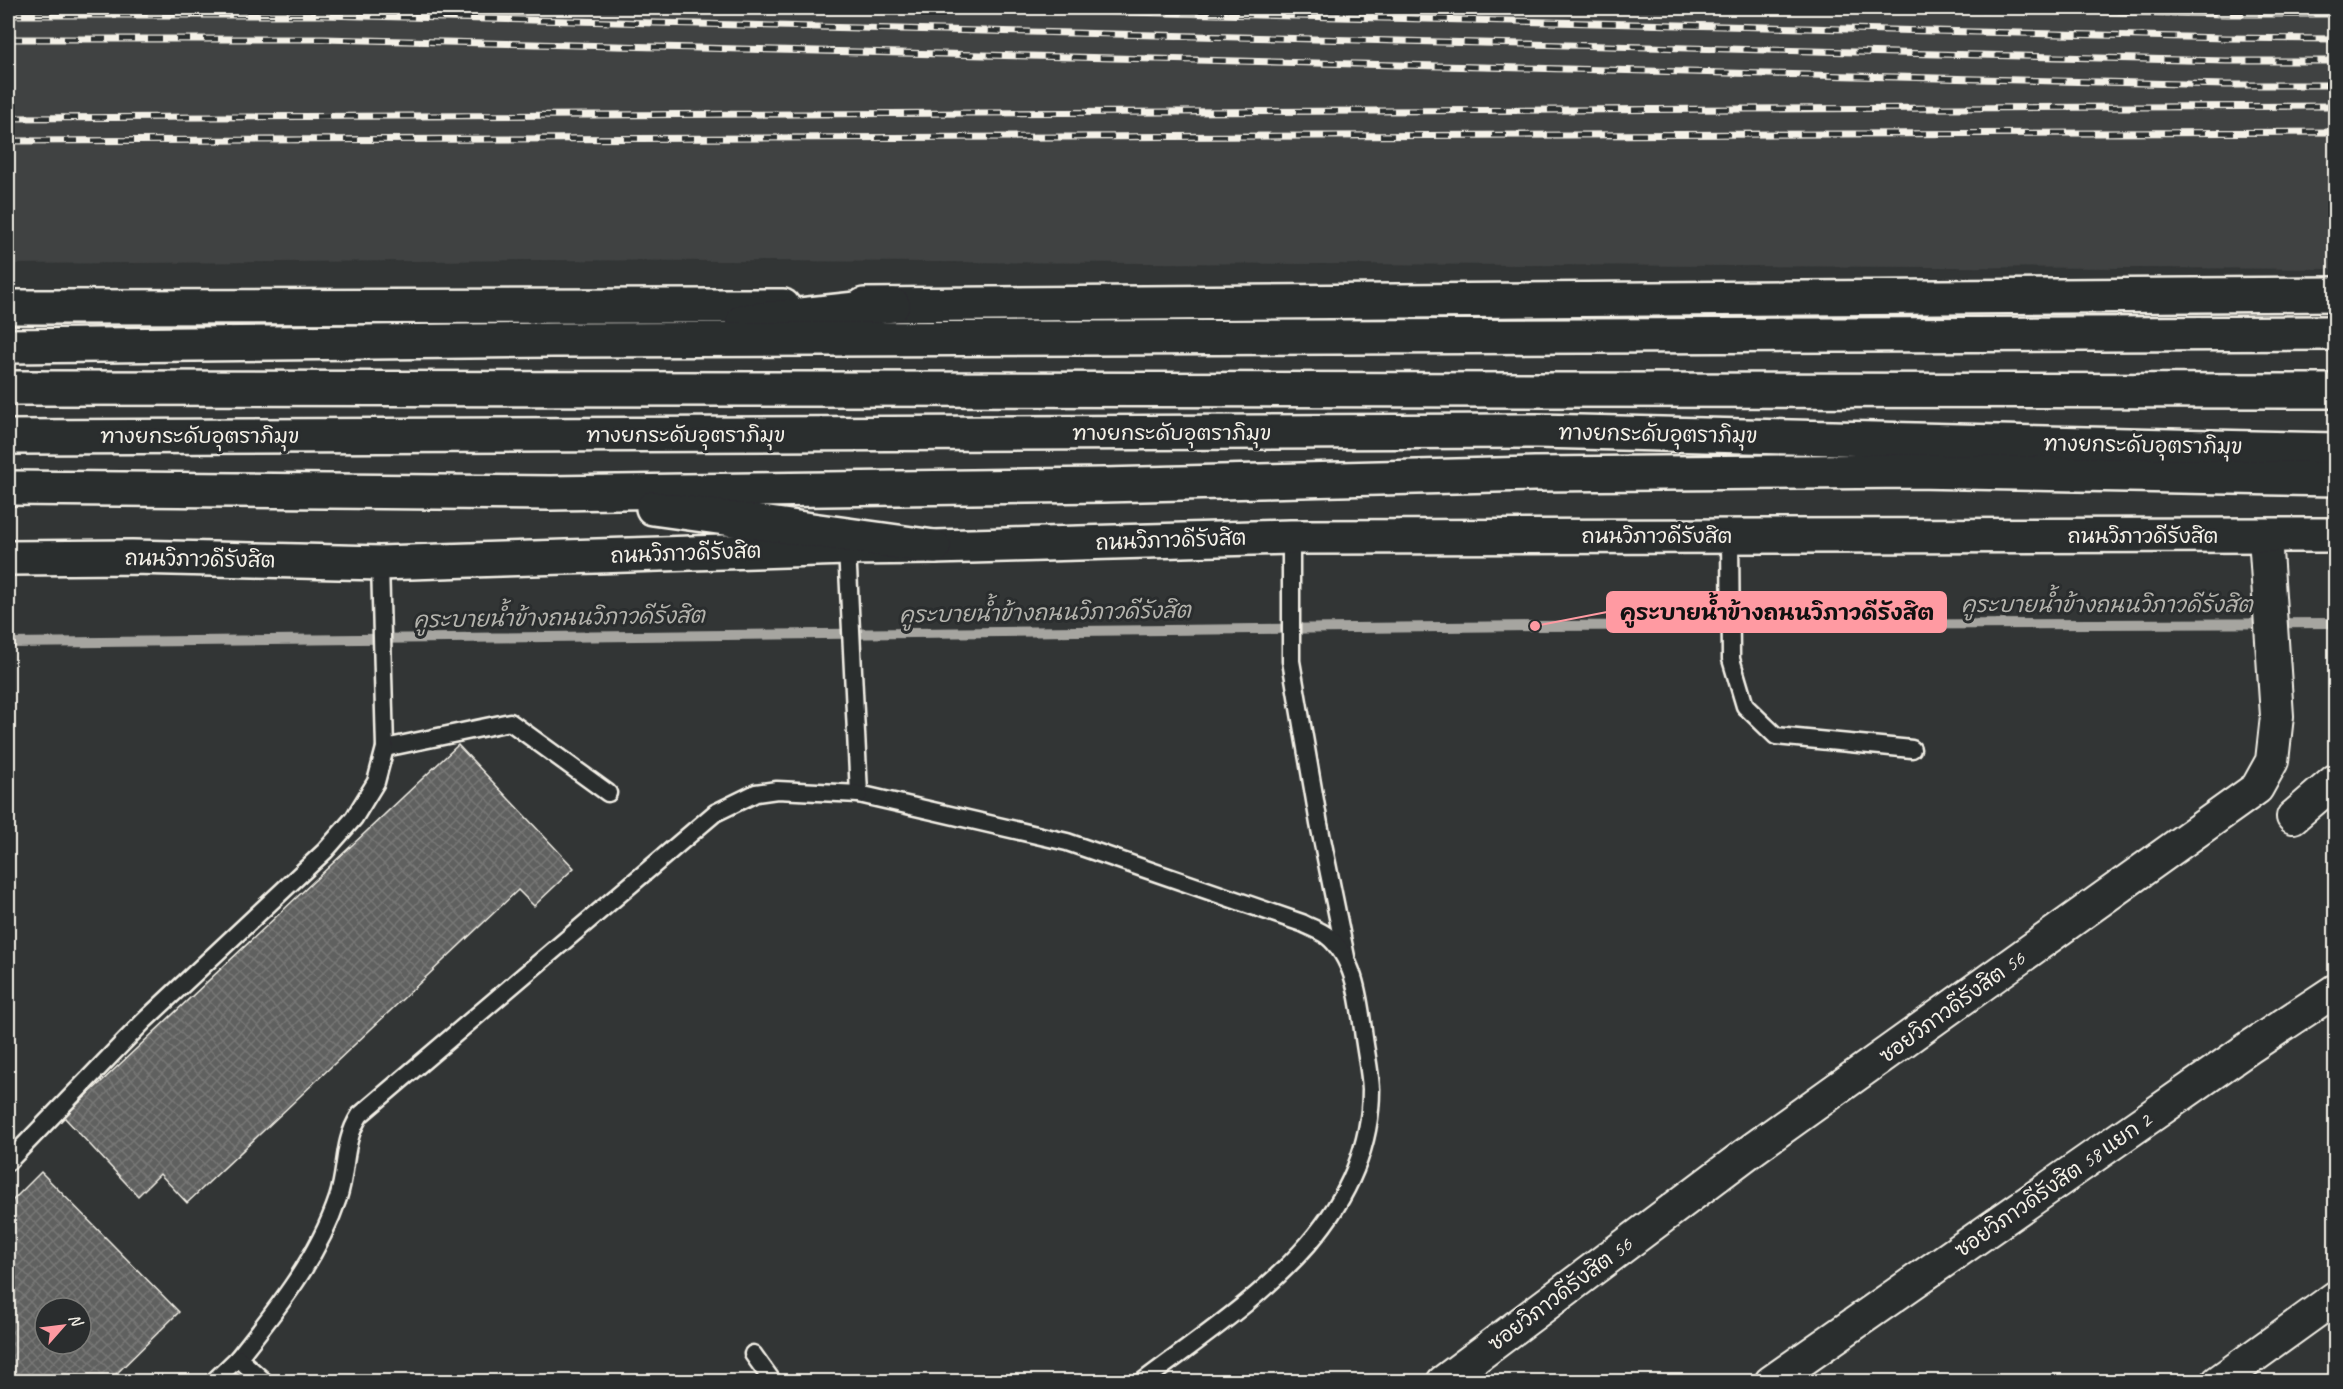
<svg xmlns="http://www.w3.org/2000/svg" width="2343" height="1389" font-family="Caveat,'Playpen Sans Thai',sans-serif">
  <defs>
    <pattern id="building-cross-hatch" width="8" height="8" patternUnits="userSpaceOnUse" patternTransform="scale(1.5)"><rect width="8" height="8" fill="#5f605f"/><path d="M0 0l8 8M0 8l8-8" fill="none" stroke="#777776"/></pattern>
  </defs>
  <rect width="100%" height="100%" fill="#323535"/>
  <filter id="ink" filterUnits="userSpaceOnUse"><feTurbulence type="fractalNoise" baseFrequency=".0167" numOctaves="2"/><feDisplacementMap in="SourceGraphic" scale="12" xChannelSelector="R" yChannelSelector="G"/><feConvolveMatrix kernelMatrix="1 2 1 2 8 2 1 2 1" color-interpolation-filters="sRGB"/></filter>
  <g filter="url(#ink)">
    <path fill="#404242" d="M8,8H2335V269L534,260L8,264Z"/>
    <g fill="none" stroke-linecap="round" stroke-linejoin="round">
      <path stroke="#a6a5a0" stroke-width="10" d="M8,643L1535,626L2336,623"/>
    </g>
    <g fill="url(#building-cross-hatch)" stroke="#f4f1e8" stroke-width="1.5" fill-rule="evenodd">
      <path d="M458,745L574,868L534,906L518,890L187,1203L160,1174L138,1196L64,1117Z"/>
      <path d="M41,1172L179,1312L108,1382H8V1205ZM45,1308H81V1344H45Z"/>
    </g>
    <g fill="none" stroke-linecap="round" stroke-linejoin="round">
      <g stroke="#f4f1e8" stroke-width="21">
        <g id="lane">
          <path d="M1730,536L1731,659L1745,706L1776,736L1912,749"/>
          <path d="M1291,537V661L1319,824L1346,957"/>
          <path d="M847,548L859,794L1067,842L1302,923C1309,927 1319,930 1326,935C1354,956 1359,999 1363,1030C1365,1049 1370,1070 1371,1089C1371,1229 1241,1307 1142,1382"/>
          <path d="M385,748L510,722L608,793"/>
          <path d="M8,1162L144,1021L325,851L354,818L376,782L385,748L380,563"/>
          <path d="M753,1354L773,1382"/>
          <path d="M238,1358C277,1309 318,1258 338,1198C348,1168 342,1143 360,1115L715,813L756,793L777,790L859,794"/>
          <path d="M213,1382L238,1358L265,1382"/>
        </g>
      </g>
      <g stroke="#f4f1e8" stroke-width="36">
        <g id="street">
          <path d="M2293,817L2336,780"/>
          <path d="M1443,1382L1753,1149L2257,788L2272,761L2277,716L2265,536"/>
          <path d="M1771,1382L2250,1047L2336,990"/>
          <path d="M2218,1382L2336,1297"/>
        </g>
      </g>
      <g stroke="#f4f1e8" stroke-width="38">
        <g id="secondary">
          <path d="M864,305L2336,294"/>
          <path d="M8,307L783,306"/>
          <path d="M8,558L132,557L380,563L847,548L934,547L1291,537L2336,535"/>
        </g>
      </g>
      <g stroke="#f4f1e8" stroke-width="38">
        <g id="highway">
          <path d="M743,321L893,305"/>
          <path d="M8,346L553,340L2336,333"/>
          <path d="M8,388L2336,391"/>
          <path d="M8,437L1537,431L2336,450"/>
          <path d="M8,488L550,493L1104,485L1535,474L1914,471L2336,479"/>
          <path d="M653,508L934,547"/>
        </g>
      </g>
      <use href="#lane" stroke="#2a2d2e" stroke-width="16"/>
      <use href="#street" stroke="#2a2d2e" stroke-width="32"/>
      <use href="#secondary" stroke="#2a2d2e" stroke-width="33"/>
      <use href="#highway" stroke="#2a2d2e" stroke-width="33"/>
      <g stroke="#f4f1e8" stroke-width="7">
        <g id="rail">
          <path d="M958,8L2226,38L2336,39"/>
          <path d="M1936,8L2227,14H2336"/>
          <path d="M8,15H322L2226,61H2336"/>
          <path d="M8,39H323L2226,85H2336"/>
          <path d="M8,118L2336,106"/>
          <path d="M8,141L2336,132"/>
        </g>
      </g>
      <use href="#rail" stroke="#2a2d2e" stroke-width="4.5" stroke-dasharray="14" stroke-linecap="butt"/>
    </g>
  </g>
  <g text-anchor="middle" stroke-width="6" stroke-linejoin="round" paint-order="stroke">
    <g font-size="21" fill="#f4f1e8" stroke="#2a2d2e">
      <text x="1172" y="440">ทางยกระดับอุตราภิมุข</text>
      <text transform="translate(1658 434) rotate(1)" y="7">ทางยกระดับอุตราภิมุข</text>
      <text x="686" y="442">ทางยกระดับอุตราภิมุข</text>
      <text x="200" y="443">ทางยกระดับอุตราภิมุข</text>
      <text transform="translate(2143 445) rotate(1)" y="7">ทางยกระดับอุตราภิมุข</text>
      <text x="1657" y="543">ถนนวิภาวดีรังสิต</text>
      <text x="2143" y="543">ถนนวิภาวดีรังสิต</text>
      <text transform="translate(1171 540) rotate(-2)" y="7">ถนนวิภาวดีรังสิต</text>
      <text transform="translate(686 553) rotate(-2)" y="7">ถนนวิภาวดีรังสิต</text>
      <text transform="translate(200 559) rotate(1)" y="7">ถนนวิภาวดีรังสิต</text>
      <text transform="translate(1952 1007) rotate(-36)" y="7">ซอยวิภาวดีรังสิต 56</text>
      <text transform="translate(2053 1185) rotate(-35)" y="7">ซอยวิภาวดีรังสิต 58 แยก 2</text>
      <text transform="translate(1560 1294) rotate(-37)" y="7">ซอยวิภาวดีรังสิต 56</text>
    </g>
    <g font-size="22" font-style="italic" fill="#b3b2ac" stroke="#2a2d2e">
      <text x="2107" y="612">คูระบายน้ำข้างถนนวิภาวดีรังสิต</text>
      <text transform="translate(1045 612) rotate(-1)" y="8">คูระบายน้ำข้างถนนวิภาวดีรังสิต</text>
      <text transform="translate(559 617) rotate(-1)" y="8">คูระบายน้ำข้างถนนวิภาวดีรังสิต</text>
    </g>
  </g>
  <path fill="none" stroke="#ff9aa2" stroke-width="2" d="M1535 626L1607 612"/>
  <circle fill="#ff9aa2" stroke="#2a2d2e" stroke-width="2" cx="1535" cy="626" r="6"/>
  <rect fill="#ff9aa2" stroke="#ff9aa2" stroke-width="2" x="1607" y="592" width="339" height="40" rx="6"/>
  <g font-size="22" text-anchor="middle" font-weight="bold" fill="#111">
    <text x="1777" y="620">คูระบายน้ำข้างถนนวิภาวดีรังสิต</text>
  </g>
  <rect width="2343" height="1389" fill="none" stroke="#2a2d2e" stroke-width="30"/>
  <rect x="15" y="15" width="2313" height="1359" fill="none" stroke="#f4f1e8" stroke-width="2" filter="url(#ink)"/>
  <g transform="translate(63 1326) rotate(62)"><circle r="28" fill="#2a2d2e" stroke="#7b7b78" stroke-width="1.5"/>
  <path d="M0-4.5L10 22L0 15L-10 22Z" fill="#ff9aa2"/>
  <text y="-9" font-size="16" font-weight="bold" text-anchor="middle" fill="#f4f1e8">N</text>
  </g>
</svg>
